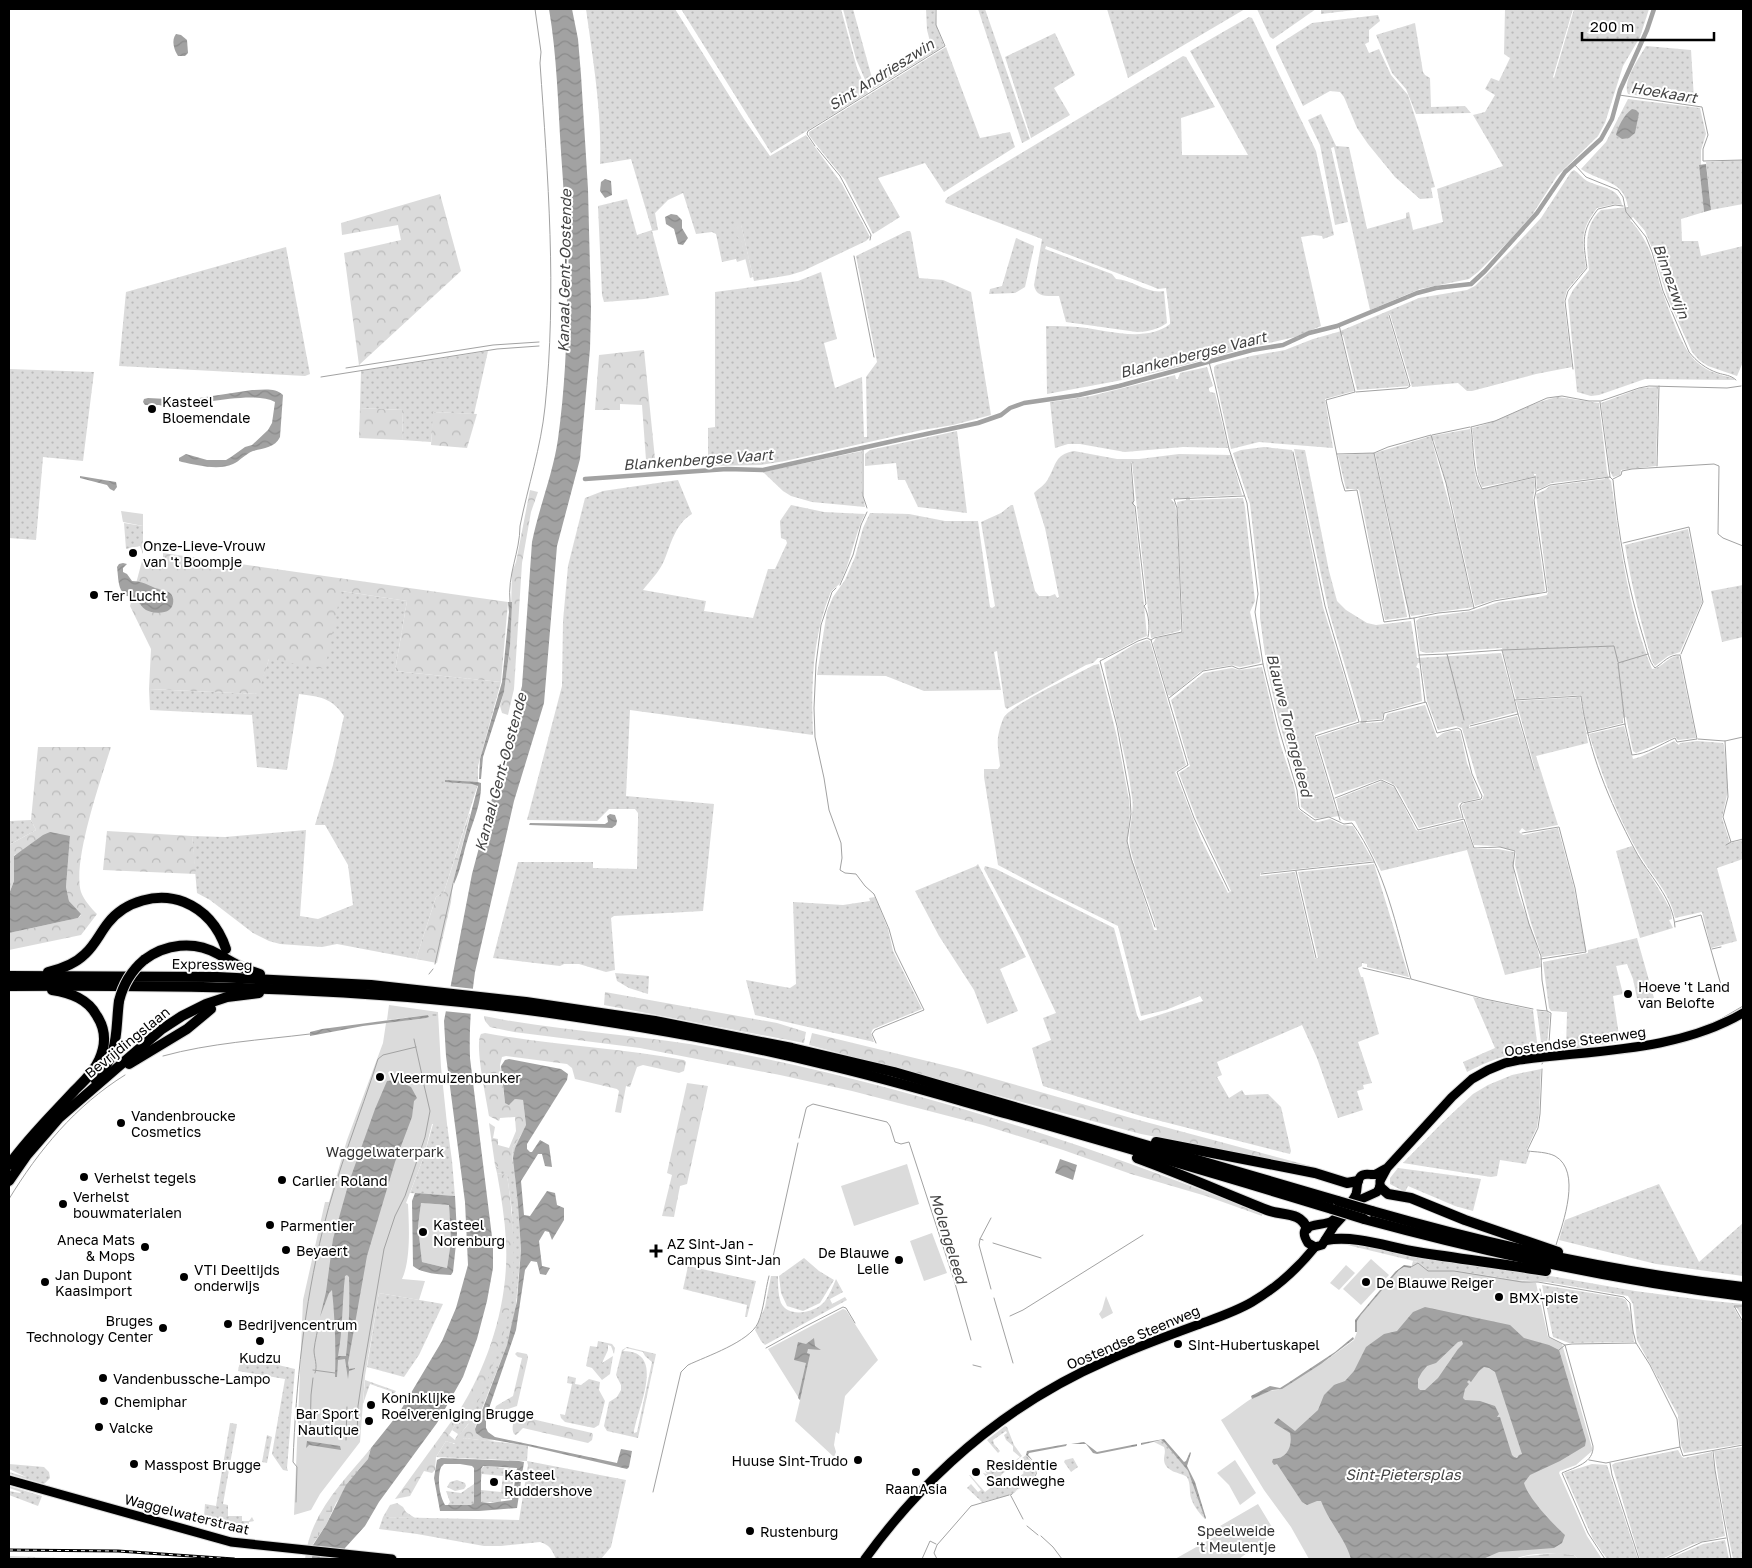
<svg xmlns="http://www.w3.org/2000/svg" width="1752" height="1568" viewBox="0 0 1752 1568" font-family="'Golos Text',sans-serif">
<defs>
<pattern id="grass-dots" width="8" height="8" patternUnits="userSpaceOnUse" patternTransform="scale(1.25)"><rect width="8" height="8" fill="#dbdbdb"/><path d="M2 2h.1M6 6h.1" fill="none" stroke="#bababa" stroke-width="1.8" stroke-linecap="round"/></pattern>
<pattern id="forest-crowns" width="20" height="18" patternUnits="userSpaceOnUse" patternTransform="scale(1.25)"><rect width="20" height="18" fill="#dbdbdb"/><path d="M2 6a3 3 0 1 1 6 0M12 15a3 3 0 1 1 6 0" fill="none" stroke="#bababa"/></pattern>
<pattern id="wetland-marsh" width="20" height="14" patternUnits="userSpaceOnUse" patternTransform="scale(1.25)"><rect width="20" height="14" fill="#dbdbdb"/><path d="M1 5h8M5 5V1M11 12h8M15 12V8" fill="none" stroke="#bababa"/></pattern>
<pattern id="water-waves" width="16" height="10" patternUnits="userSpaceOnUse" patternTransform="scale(1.25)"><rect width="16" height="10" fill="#a2a2a2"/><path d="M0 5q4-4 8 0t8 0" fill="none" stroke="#8a8a8a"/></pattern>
</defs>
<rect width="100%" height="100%" fill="#fff"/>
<g fill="url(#grass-dots)" fill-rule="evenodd">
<path d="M586,9H675L744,119L770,156L806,135L842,184L870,237L866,241L803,271L790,275L754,281L741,225L738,236L741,240L746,259L737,262L736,259L722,262L716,234L712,232L696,234L683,193L668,200L655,213L658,230L652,231L669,295L644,299L604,302L602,295L598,206L627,199L637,235L652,230L631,159L600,164C602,112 593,60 586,9Z"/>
<path d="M681,9H841L857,68L868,93L771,153Z"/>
<path d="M843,9H853L872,78L931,45L927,30L926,9H935L936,25L944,46L870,91L856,59Z"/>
<path d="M978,9H985L1030,139L1022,143Z"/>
<path d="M1107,9H1245L1128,78Z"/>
<path d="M1257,9H1316L1273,39L1270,37Z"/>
<path d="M1321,9H1363L1321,14Z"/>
<path d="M1505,9H1573L1553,77L1554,78L1574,9H1649L1640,37L1623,66L1605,123L1598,136L1557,176L1532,215L1509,241L1478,272L1469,279L1420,289L1370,310L1334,147L1331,148L1348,222L1335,225L1320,145L1308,120L1321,114L1336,146L1349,147L1367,229L1406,218V213L1409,212L1413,230L1443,222L1437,189L1503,166L1473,115L1485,112L1495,95L1485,89L1491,78L1499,81L1510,58L1504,54Z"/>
<path d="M1378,15L1380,21L1369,30V42L1365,44L1369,53L1379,49L1391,75L1408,95L1418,126L1435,187L1431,188L1433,198L1420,199L1395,177L1368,144L1357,128L1344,97L1340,92L1330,91L1303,106L1276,49V46L1312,23Z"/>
<path d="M1249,17L1252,18L1254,22L1316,151L1334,235L1323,239L1322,236L1314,235L1301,237L1321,326L1295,337L1239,350L1170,369L1117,381L1047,394L1046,326C1057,326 1067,326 1078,327C1106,330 1146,343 1170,324V320L1166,288L1158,289L1151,286L1046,246L1045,249L1112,274L1116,279C1133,280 1147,294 1164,291L1167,323C1159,329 1147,332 1137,332L1066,322L1059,296C1048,296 1036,298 1034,285L1042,239L946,203L945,201L948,197L1183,56L1186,57L1215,107L1181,118L1182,155H1248L1190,51Z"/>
<path d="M1415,23L1423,72L1425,75L1430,78L1431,107L1465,106L1471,113L1416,114L1406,89L1392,73L1376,35Z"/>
<path d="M1055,33L1075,75L1054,88L1070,115L1031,138L1005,57Z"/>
<path d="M1646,46L1691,50L1694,99H1695L1696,104L1628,94C1622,82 1639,58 1646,46Z"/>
<path d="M946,47L980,138L1010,132L1015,147L944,192L925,163L878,178L900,217L873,234L845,180L814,142L809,135V132Z"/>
<path d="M1628,99L1700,108L1706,134L1701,150V165H1699L1704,212L1681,219L1682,241H1698L1701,256L1743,246V362L1737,376L1708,366L1699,360L1692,352L1668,299L1652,248L1645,231L1633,217L1630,220C1649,241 1653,258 1660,285C1665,299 1670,313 1676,328C1682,341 1687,354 1698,363C1708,372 1720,375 1733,378L1735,379L1734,380L1645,379L1599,395L1591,396L1577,392L1568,300L1573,290L1589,270C1587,248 1583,226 1601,210L1628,207C1624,180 1602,183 1581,169L1606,142Z"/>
<path d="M1743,160V204L1711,210L1706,162Z"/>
<path d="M1574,170C1579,173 1582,178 1587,181C1601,188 1619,187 1622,205L1615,204L1597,208C1580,230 1582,240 1586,268L1567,290L1564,301L1572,367L1536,374L1472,391H1467L1458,383L1412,387L1390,314L1388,315L1409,386L1357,390L1343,335L1341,336L1354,391L1325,399L1333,448L1259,442L1231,449L1214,372V367L1216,365L1251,356L1285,350L1313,339L1338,332L1419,298L1467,290L1475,286L1512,249L1541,218L1571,172Z"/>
<path d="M907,231H910L911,233L919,278L943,280L971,292L991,415L953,425L922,430L785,461L761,465L708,466V428L715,427V292L798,281L821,272L837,339L824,343L835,388L862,377L864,437H867L866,377L877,362L856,256Z"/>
<path d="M1016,238L1034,246V247L1025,287L1015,293L989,294L990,289L1002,286Z"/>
<path d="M286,247L310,374L305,376L119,366L126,292Z"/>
<path d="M488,351L474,414L434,412L431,442L402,440L403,410L360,408L361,371Z"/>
<path d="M1207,367L1213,386L1209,388V390L1210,392L1215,393L1228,448L1183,447L1125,452L1080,444H1068L1055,448L1050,402L1091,396L1175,375L1176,379H1178L1180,373Z"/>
<path d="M9,369L94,372L83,461L43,457L36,540L9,538Z"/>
<path d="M1658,387L1656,466L1621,470L1620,475L1613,477L1610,471L1601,403L1641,388Z"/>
<path d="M1558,397L1599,403L1607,472L1609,479L1611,481C1620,544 1628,609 1652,669C1663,668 1668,655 1679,656L1696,738L1678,740L1675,737L1636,753L1633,751L1626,717L1623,718V723L1587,732L1581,695L1516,699L1502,648L1426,653L1420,651L1416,621L1420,618L1472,611L1499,602L1538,597L1547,595L1548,592L1536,494L1545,490L1550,486L1605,479V477L1551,483L1542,488L1537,489L1536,474H1534V477L1482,487L1478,477L1472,428C1502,421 1528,403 1558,397Z"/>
<path d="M1470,429C1474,448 1471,473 1481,489L1534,478L1535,486L1533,499L1545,591L1535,594L1497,599L1475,606L1452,504L1434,440L1432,441L1456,529L1473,607L1411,616L1408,609L1375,453L1431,436Z"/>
<path d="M957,431L967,513L918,507L905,480H898L896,463L865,466V454L870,450Z"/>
<path d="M1264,447L1292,450L1323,607L1357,718L1356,721L1316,733L1314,736L1336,811H1339L1336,799L1382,781L1395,788L1416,830L1419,831L1463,821L1474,849H1498L1514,852C1509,892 1537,928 1541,967L1505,975L1467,850L1381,871L1355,821C1348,820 1345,823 1340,816C1339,816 1318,819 1315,818L1301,807L1300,792L1279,721L1267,669L1260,618V590L1250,504L1233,453L1241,450Z"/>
<path d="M1294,449L1305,450L1329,571L1337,601L1346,610L1367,623L1376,625L1411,621L1417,658L1501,653L1517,712L1469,725V728L1517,716L1534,770L1535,769L1516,701L1580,697L1588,743L1536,756L1558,825L1526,831L1522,828L1519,832L1523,835L1558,828L1574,888L1586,951L1542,957L1531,923L1515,865L1516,851L1496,846L1474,845L1461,806L1465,803L1482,800L1484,795L1478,782L1462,728L1456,726L1438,730L1427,701L1421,663H1418L1416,667L1419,669L1422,701L1384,712L1382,719L1367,720L1366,723L1381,722L1384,721L1387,714L1425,705L1437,738C1442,732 1452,729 1460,731L1467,763L1480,798L1459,803L1458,806L1462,818L1419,828L1397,788C1393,783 1387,781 1381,779L1335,795L1317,737L1361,723V719L1329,612Z"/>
<path d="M862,451V489L865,507L812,502L791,496L783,491L763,472Z"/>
<path d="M1074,451L1117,459H1139L1179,454L1231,455L1242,495L1190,497V500L1243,498L1245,507L1255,601L1250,612L1251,616L1261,661L1259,663L1240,667L1232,665L1207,669L1200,672L1171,696L1168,695L1153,643L1156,638L1183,632L1177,502L1186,500V498L1171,499L1175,504L1177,517L1181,629L1179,631L1151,638L1132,462L1130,463L1147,636L1137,640L1104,658H1098L1093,663L1086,665L1007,709L1005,707L997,651L994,652L1001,690L924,691L886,676L817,675L827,611L833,597L845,580L855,557L863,528L870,513L909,514L945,521H978L990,607L992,608L995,606L981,522L1001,513L1011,505H1013L1035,591L1039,596H1050L1055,594L1057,598L1059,597L1045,528L1034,493C1039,488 1045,485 1048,479C1057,464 1054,455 1074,451Z"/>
<path d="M1374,453L1407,616V617L1385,620L1359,490L1357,489H1346L1338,455Z"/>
<path d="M678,480L692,514C675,524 671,544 664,561C659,572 650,581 643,590L706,601L704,611L753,618L768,569H775L787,543L786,540L781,538L780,521L791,505L824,512L865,514C856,532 853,550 846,569C844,573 842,579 840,583C837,587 832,589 830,594C812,638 811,688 813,735L630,710L626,796L714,804L703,911L614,916L611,918L615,970L606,972L579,964H564L560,966L493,958L518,862H593V868L637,869L638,820V813L635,809H609L597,821L527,820L562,686L563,621L568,566L585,498L603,491Z"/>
<path d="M124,523L143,526V554L140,546L126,549Z"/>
<path d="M1688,529L1702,602L1680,652L1668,656L1655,666L1652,661C1641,622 1631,585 1625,545Z"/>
<path d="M1743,585V637L1722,642L1711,591Z"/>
<path d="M341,591L407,601L395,671L501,682L478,766V784L444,892L436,897L416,959L337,944L322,947L280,944L269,941L253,933L210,900L197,893L192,836L225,837L306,830L300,916L318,919L353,905L348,865L325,825H315L333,765L344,716C331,697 320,697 299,694L287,770L257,767L252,715L150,710L149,689L257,694L269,659Z"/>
<path d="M1147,640L1150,641L1186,765L1175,772L1201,839L1228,893L1231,891L1197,820L1179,773L1190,766L1171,700L1204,673L1232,668L1239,670L1262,667L1280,743L1294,786L1298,809L1313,821L1318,822L1330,819L1342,825L1353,826L1373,861L1260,873V876L1295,872L1315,959L1318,958L1298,872L1374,864L1409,977L1367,967V964L1362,963V966L1358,968L1361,977H1363L1379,1034L1358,1042L1372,1083L1363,1085L1364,1089L1357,1091L1363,1110L1338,1118L1317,1058L1302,1025L1217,1062L1222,1075L1217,1077L1229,1098L1242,1090L1245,1095L1268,1094L1281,1107L1291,1151L1290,1154L1141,1116L1043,1086L1032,1048L1051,1040L1043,1018L1056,1013L1021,938L984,869L985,866L996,869L1114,928L1137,1015L1140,1021L1203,1001L1200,996L1166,1010L1141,1016L1118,926L1047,891L998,865L984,777V769H998L1000,766C999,755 996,743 999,732C1000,727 1002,721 1004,717C1014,703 1076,675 1094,665L1099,664L1117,737L1129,800L1130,813L1127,844L1154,930H1157C1150,902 1136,875 1130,847C1127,830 1135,814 1132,797C1126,752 1112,708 1104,663L1135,644Z"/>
<path d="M1624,726L1633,759L1640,757L1674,741L1679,745L1680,743L1697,741L1723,743L1724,745L1728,790L1722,818L1730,843L1743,840V859L1717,868L1737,941L1711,948L1702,912L1675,918C1670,892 1650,874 1638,852C1617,815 1602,775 1589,734Z"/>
<path d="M31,820L36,830L9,845V821Z"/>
<path d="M1632,846L1663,896L1671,911L1672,919L1669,920L1673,928L1640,938L1616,851Z"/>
<path d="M978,864L1026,957L1000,969L1018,1011L987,1024L974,990L939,936L915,891L976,866Z"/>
<path d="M875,897L888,929L893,951L922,1009L873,1029L871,1033L874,1042L755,1015L746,980L790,988L796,984L793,902L843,905L870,901L869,898Z"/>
<path d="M1637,938L1654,998L1638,1003L1633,979L1627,964L1616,966L1623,994L1613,996L1620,1042L1566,1050L1567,1012L1551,1011L1549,1008L1543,962L1588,953V950Z"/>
<path d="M615,973L649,976L648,994L629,988L617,981Z"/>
<path d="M1473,997L1533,1010L1538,1050C1512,1053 1491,1059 1467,1072L1463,1062L1495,1048Z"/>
<path d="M1537,1011L1548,1012L1550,1014L1547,1043L1550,1044L1548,1052H1544L1542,1050Z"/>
<path d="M1541,1069L1539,1114L1537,1127L1526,1151L1530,1152L1526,1164L1500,1160L1497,1176L1491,1177L1403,1163L1442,1123L1473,1094L1488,1085L1512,1075Z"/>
<path d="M433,1124H447L452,1161L455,1196L410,1193L424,1156Z"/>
<path d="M525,1129L515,1148V1177L518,1205L521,1250L515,1315L507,1345L476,1424L474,1422L468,1424L456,1440L455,1439L458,1434L452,1430L460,1417L456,1415L459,1411L463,1413H470L513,1274L512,1211L507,1175L497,1173L495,1165L498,1168L512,1166L513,1147Z"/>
<path d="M1398,1168L1481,1179L1473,1211L1455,1206L1408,1186L1405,1192L1390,1184V1178Z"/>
<path d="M1659,1184L1699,1262L1743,1223V1276L1656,1264L1559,1240L1565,1220Z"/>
<path d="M1339,1243H1348L1394,1252L1539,1274L1635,1291L1703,1300L1743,1304V1318L1737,1308H1734L1743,1324V1444L1684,1453L1681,1445L1678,1415L1637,1340L1633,1304L1628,1296L1547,1282L1516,1280L1452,1270H1427L1418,1262Z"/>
<path d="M804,1258L819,1271L834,1280L820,1303L803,1311L787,1306L781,1293L779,1276Z"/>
<path d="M688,1266L756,1281L747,1317H745L747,1305L683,1289Z"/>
<path d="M771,1276H778C778,1284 778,1295 781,1303C789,1319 817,1312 825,1301C830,1294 833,1286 836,1279L843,1292L830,1299L832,1304L845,1297L847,1300L765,1345L761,1341L755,1330L765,1307Z"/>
<path d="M1542,1285L1622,1298L1626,1300L1631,1315L1634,1342L1569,1343L1553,1337Z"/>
<path d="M379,1293L443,1304L419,1355L404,1377L367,1367Z"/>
<path d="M598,1341L612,1344L615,1348L614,1354L611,1346L608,1345V1350L602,1363L613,1356L610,1374L602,1380L592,1368L586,1366L590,1346L597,1347Z"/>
<path d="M627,1347L656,1354L638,1438L607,1431L604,1426L609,1402L617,1397L621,1390V1385L616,1375L622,1350ZM626,1348L643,1352L645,1356L652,1362L637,1432L634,1433C636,1411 668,1351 623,1351Z"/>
<path d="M241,1356L295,1369L287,1468L288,1471L283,1470L272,1454L285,1379L238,1371Z"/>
<path d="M568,1376L576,1378L575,1384L581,1385L589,1379L600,1382L599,1390L605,1401L599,1425L594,1428L565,1422L561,1418L560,1414L565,1415L572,1384L567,1383Z"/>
<path d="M365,1380L396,1391L386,1405L390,1391L370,1384L363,1404Z"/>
<path d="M230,1423L237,1424L223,1504L228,1505V1516H242V1521H249L252,1517L254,1521L249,1522V1524L228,1523L204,1517L205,1504L216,1506Z"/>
<path d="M1005,1426L1007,1427L1014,1445L1022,1456L1010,1466V1469L1003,1473L997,1480L1005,1488L1024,1473L1018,1465L1011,1467L1026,1455L1037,1468L1036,1473L1033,1478L1010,1495L982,1502L967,1488L971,1484L978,1492L981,1490L969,1475H970L985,1492L993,1486L990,1482L991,1481L995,1486L996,1485L989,1477L987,1478L983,1473L987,1474L985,1471L990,1468L992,1470L991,1468L1001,1460L1002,1461L995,1467L1004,1460L1005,1462L1007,1460L1011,1464L1020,1457L1013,1451V1446L1006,1440L1004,1435L1007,1433L1006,1431L993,1440L994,1444L1000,1451L998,1453L987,1440Z"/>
<path d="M267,1435L272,1437L267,1463L262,1462Z"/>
<path d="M464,1438C486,1441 506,1442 528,1446L527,1461L626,1480L611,1547L601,1559H556C552,1550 550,1545 540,1542L501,1546H484L417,1534L379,1529L383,1517L519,1520L528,1465L527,1461L436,1457L446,1441L454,1444Z"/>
<path d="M1163,1440L1188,1471L1205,1519C1200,1514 1194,1507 1191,1498C1189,1491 1191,1484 1187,1477C1179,1472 1165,1472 1164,1460C1164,1455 1166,1452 1164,1447L1154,1442Z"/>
<path d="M1743,1447V1559H1733L1724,1514L1714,1451Z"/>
<path d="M1678,1450L1682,1457L1684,1458L1712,1452L1725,1536L1693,1544L1662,1559H1640L1612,1465L1615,1463Z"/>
<path d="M1073,1458L1078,1467L1071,1472L1064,1462L1065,1460Z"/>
<path d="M9,1464L44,1467L49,1472L50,1478L44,1484L9,1474V1472L26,1477L9,1469Z"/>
<path d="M1592,1464L1607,1465L1638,1559H1607L1593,1539L1564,1473Z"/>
<path d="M484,1466L515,1469L510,1499H501V1502H481V1487V1490L501,1492L503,1476L482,1474L481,1480V1469Z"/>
<path d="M457,1480L465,1483L466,1486L464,1489L455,1491L447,1487L450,1482Z"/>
<path d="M474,1484L475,1500L473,1505L447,1506L450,1502L446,1491L461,1493Z"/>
<path d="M9,1486L42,1496L38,1506L9,1495V1491L20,1493L21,1492L9,1488Z"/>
<path d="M1725,1540L1729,1559H1669L1703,1544Z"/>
</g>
<g fill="url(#forest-crowns)">
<path d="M440,194L461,271L359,365L344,253L401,240L398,225L342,235L341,223Z"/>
<path d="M644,350L655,459L646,460L642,405L620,404V410H595L599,355Z"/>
<path d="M360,408L403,410L402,440L359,438Z"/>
<path d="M433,412L477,414L467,448L431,445Z"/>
<path d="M530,490L538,492L531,512L522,563L514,689L508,715L502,713L500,706L504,692L510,646L512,572L516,562Z"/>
<path d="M163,553L508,602L501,682L395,671L407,601L341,591L325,669L269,659L258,694L149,689L151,649L130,606L142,561L163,560Z"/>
<path d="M38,747H111C101,779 72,862 81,892C84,900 91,908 97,914L81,935L9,950V933L78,918L81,915L69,901L66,887L70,836L14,855V881L9,894V845L36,830L31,820Z"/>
<path d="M469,814H470L453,882L451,902L437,963L416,959L436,897L444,892Z"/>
<path d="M107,831L192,836L196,874L103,870Z"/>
<path d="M605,992L777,1023L806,1032L804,1043L604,1005Z"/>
<path d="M484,1016C561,1032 640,1034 717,1049C904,1085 1086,1143 1262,1214V1216L1206,1196L1131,1174L1063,1150L983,1125L852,1091L780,1075L640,1048L514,1032L490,1027L485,1021Z"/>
<path d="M485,1033C551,1045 618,1048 684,1060L686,1062L684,1071L679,1073L643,1065L637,1067L630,1087L626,1086L621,1113L615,1112L619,1091L617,1089L575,1079L572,1068L567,1064L506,1056L502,1057L500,1065L505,1103L510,1104L515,1099L523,1100L526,1125L525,1129L513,1147L512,1166L508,1170L498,1168L495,1165L489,1123L495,1127L493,1138L498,1139V1145L509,1148L516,1131L515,1117L500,1118L499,1121L489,1116C487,1101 474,1045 481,1034Z"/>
<path d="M812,1033L960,1069L1131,1118L1318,1168L1141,1134L809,1045Z"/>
<path d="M687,1083L708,1086L687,1184L680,1186L674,1217L662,1216L672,1175L667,1173Z"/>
<path d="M497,1173L507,1175C515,1228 518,1284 503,1335C499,1349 494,1362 489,1375C485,1388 478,1408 466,1414L459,1411C490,1362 509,1300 506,1242C505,1219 501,1196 497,1173Z"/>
<path d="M517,1352L527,1354L528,1358L517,1406L496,1413L495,1409L496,1406L513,1396L522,1358L518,1357L515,1354Z"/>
<path d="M456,1415L461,1419L460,1424L455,1425L449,1435L455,1440L471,1421L476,1424L475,1429L483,1438L495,1440L487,1441L464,1438C458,1445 454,1444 446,1441L436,1457L435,1470L432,1473L424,1471L410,1496L395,1499Z"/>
<path d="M519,1416L592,1433L593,1435L592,1440L588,1443L523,1428L516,1435L514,1434C511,1428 513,1420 519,1416Z"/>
<path d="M397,1503L403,1507L406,1512L415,1518L383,1517L390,1505Z"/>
<path d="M9,1556L88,1559H9Z"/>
</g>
<g fill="url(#wetland-marsh)">
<path d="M371,1448L368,1459L336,1503L326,1525L313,1544L312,1559H305C310,1513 343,1482 371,1448Z"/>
<path d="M1557,1553L1574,1555L1578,1559H1515L1527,1556Z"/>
</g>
<g fill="#dbdbdb">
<path d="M741,224L753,277L750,278L741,241L735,234L734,227Z"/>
<path d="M121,511L143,514V526L123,522Z"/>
<path d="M389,1005L438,1012L441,1067L447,1124H432L424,1156L406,1203L408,1204C409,1225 411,1260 402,1279L425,1281L419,1300L379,1293L365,1376L360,1442L320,1494L311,1510L294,1515L303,1300L325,1202H329L347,1140L383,1043L386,1023L429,1017L428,1015L387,1020Z"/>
<path d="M907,1164L919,1204L854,1226L841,1186Z"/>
<path d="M421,1203L449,1205L451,1241L447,1268L422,1262L418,1225Z"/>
<path d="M932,1233L947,1273L924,1281L910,1241Z"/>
<path d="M1371,1259L1389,1275L1361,1305L1343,1289Z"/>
<path d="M1413,1261L1418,1262L1427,1270H1452L1536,1283L1548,1337L1562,1344L1592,1448V1451L1576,1465L1560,1471L1559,1473L1587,1536L1602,1559H1578L1574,1555C1557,1553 1530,1552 1515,1559H1309L1291,1527L1264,1490L1221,1420C1238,1410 1256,1390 1278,1390L1321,1364L1354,1340L1357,1332V1321L1361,1315L1399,1270L1404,1267L1411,1268Z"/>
<path d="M1346,1265L1355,1273L1339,1290L1330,1283Z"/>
<path d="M1106,1296L1113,1313L1102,1319L1099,1314L1102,1310Z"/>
<path d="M843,1309L846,1310L878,1360L845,1396L839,1434L836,1432L834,1445L836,1452L834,1457L795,1421L800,1400L768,1349Z"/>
<path d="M1235,1460L1256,1493L1240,1505L1229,1485L1217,1473Z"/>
<path d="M1258,1504L1275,1532L1239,1559H1175L1216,1536L1220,1526Z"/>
</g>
<g fill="url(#water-waves)" fill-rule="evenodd">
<path d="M549,9H572L578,39L581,75L588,189L591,309L590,349L580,459L557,546L544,703L514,801L475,972C471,1001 469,1029 470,1058L493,1245V1268L487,1301L477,1339L463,1377L437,1423L379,1502L365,1526L345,1548L342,1559H312L313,1545L326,1525L346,1485L368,1459L371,1448L399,1413L442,1341L456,1308L468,1265L465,1202L446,1056L444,1021L472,874L522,686L532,542C539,507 553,474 558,439C571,344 568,248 561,152C558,104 557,56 549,9Z"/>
<path d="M176,34L181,35L187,40L188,53L185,56H178C174,50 171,40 176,34Z"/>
<path d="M1632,109L1636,110L1639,113L1635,133L1629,138L1622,139L1616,135C1618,126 1624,115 1632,109Z"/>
<path d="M1706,164L1711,210L1704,212L1699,165Z"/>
<path d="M605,179L611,181L612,195L605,198L600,191L601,182Z"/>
<path d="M671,214L677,215L682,220V228L688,238L683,245L678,244L674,229L666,224L665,217Z"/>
<path d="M252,390C262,390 275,387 283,395L280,437C275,448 263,448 253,451C245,454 240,461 233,464C218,471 197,465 182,462L179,461V458L186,454L207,460H226L231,457L245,447L252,445L268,430L272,423L275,402C253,390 196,406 169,407L159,405H145L143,402L144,399L148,398L186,400Z"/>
<path d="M80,476L116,482L117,487L114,491L110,489L107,485L80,478Z"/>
<path d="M123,563L127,564L123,568V572L127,574L132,581C141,581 146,584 155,588C159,590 166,590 170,593C175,597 174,607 169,610C164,614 151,613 146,610C141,607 140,602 135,598C117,596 119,582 117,567L119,564Z"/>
<path d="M508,602H512L510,646L504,692L483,757L481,779H479L480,759L502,682L509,612Z"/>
<path d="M445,780L477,782L481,783C482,802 473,821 468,838C463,854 461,869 454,884L453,882L478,786L472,784L445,782Z"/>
<path d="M610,814L615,815L617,821L616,825L612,828L529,825L530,823L605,824L608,822L607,816Z"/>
<path d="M50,832L70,836L66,887L69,901L81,914L78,918L9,933V894L14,881V856L43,835Z"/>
<path d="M428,1015L429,1017L426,1018L363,1026L310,1036V1032L322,1029Z"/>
<path d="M509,1059L561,1069L568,1074L567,1080L527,1144V1149L530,1152H532L540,1140L549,1145L552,1167L545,1166L542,1154H538L521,1181L524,1215L530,1216L547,1191L555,1193L557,1205L564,1208V1220L552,1240L549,1232L545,1231L539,1241L542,1266L550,1268L546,1275L540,1274L537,1262L531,1261L525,1270L516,1330L486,1417V1428L488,1432L495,1437L617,1463L621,1449L632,1451L629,1467L627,1469L528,1446L483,1438L476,1433L475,1429L507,1345L517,1301L521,1250L518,1205L513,1158L515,1148L526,1125L523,1100L515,1099L509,1105L505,1103L501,1066L505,1060Z"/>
<path d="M397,1080L411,1087L417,1098L414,1101L412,1117L395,1162L367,1256L348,1363L349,1369L355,1368V1369L349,1371L348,1379L345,1359L338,1360L337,1377H335C336,1348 335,1319 332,1290L329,1293L320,1317L326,1292L333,1239L349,1182L375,1109L387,1081ZM347,1275L349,1277C350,1303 349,1330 346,1356H338C343,1329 342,1303 345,1276Z"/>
<path d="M1060,1159L1077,1165L1073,1180L1055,1173Z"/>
<path d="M415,1193L455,1196L457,1234L453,1272L451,1275C438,1274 423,1274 413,1266L412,1201ZM421,1203L449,1205L451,1241L447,1268L422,1262L418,1226Z"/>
<path d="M1404,1265L1411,1266V1268L1404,1267L1399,1270L1361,1315L1357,1321V1332H1355V1320L1395,1272Z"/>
<path d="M1425,1307L1510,1325L1524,1338L1549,1345L1559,1350L1586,1440L1585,1446L1560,1461L1530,1475L1524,1483C1528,1498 1553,1524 1565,1535L1562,1543L1554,1548L1499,1552L1483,1559H1351C1345,1538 1329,1522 1321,1501H1317L1307,1505L1302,1502L1277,1464L1274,1465L1272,1462L1273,1459C1287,1459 1293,1446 1290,1433L1274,1423L1278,1418L1295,1431L1318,1410L1324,1395L1334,1385L1345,1381L1354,1371L1366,1347L1384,1334L1397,1331L1413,1312ZM1462,1341L1463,1344L1458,1349L1438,1378L1425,1390H1420L1418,1388V1379L1422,1372L1427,1366L1436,1363L1458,1342ZM1484,1367L1489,1368L1495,1372L1522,1454L1519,1455L1517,1458L1514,1457L1512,1455L1500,1417H1497L1499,1414L1495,1406L1480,1401L1465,1400L1463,1398L1465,1389L1469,1384L1467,1382L1469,1380L1471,1382L1479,1371Z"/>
<path d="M1353,1337L1354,1339L1321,1364L1282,1389L1272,1390L1252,1399L1251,1396L1270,1386L1280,1388L1288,1383L1335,1352Z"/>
<path d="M814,1338L815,1346L821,1350L808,1349L807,1353L810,1354L800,1400L798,1398L806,1363L794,1360L798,1342L806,1344Z"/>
<path d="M1164,1439L1184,1462L1186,1461L1190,1452L1191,1453L1187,1466L1195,1482L1206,1518L1205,1519L1188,1471L1164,1442L1161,1440L1141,1445V1443Z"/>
<path d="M307,1441L340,1446L341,1450L309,1445L306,1448Z"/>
<path d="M1084,1442L1097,1452L1137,1444V1446L1097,1454L1093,1453L1086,1444H1071Z"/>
<path d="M1067,1444L1066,1446L1029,1453L1028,1455C1051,1479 1025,1482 1010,1496V1495C1018,1489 1044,1477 1035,1464C1033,1460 1029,1458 1026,1455L1027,1451Z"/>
<path d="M441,1458L519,1461L524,1462L517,1508L479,1511H440L434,1478L437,1460ZM460,1464L472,1466L474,1468V1503L471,1505H445C439,1495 437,1478 441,1467L444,1464ZM483,1466L517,1468L512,1500L490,1503L481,1502V1469Z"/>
</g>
<path fill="#fff" d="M448,986L475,989L473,1014L443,1011Z"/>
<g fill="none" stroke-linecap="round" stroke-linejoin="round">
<g stroke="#a2a2a2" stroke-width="1">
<path d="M1619,95L1702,107L1708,135L1703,149V161L1743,160"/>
<path d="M815,146L807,134L808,131L945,46L936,25V9"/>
<path d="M817,148L840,176L871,235L870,240"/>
<path d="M1574,164L1586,177L1618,190L1623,197L1626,212L1646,237L1652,252L1663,291L1689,352C1696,361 1706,369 1718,373C1724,375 1731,375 1736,380"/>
<path d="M854,256L874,357"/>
<path d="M1339,325L1355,392L1326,400L1342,481L1345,491L1357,490L1384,622L1414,618L1419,655"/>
<path d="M1209,362L1215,385L1229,449L1247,503L1258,594L1255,612L1263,664L1278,726L1297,790L1299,808L1301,810L1315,820L1329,817L1344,824L1352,823C1385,868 1396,926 1411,979L1485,999L1533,1009"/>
<path d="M346,368L493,345L539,342"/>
<path d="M1573,369L1565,301L1568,291L1587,268C1583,241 1581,231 1598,209L1615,205L1623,206"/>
<path d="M321,377L497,349L539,346"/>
<path d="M1356,392L1407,388L1410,386L1389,315"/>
<path d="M1432,435L1470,427"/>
<path d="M863,447V496L867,508"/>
<path d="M1293,452L1325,606L1359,722L1315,736L1340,820"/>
<path d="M1374,453L1388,447L1431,435L1446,483L1474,608"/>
<path d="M1337,454L1374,453L1410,618"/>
<path d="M1131,463L1134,501L1132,503L1135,506L1145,596L1146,604L1144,606C1149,614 1150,628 1148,637"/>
<path d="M1657,466L1659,386"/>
<path d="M1535,477L1482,489C1472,471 1474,447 1471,427L1495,421L1547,398L1562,396L1589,401H1601L1639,388L1649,386L1727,388L1741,386"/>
<path d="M1610,477L1613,480C1618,534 1628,588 1644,640C1647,649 1649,662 1655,668C1663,663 1669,654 1680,655L1697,739L1677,742L1675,738C1661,744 1647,754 1632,755L1625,724L1618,663L1648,654"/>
<path d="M1613,479L1621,475L1622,471L1632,469L1714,464L1719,466L1718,534L1723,538L1743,546"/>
<path d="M1537,491L1550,485L1610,477L1600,402"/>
<path d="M1623,543L1689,527L1703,602L1681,654"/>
<path d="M840,585L853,555L861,525L867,512"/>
<path d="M836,588L832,592L821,625L816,664L814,708L815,737L824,778L829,810L841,843L842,858L840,870L845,873L856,874L865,886L874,894L889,929L895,951L924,1010L875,1030L872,1034L876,1043"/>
<path d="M510,602C507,575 520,552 520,526C528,486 541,447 545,407C557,292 548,177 540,63L541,52L535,9"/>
<path d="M1414,618L1438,613L1469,610L1494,601L1547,592L1534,500L1536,491L1535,476"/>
<path d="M1151,640L1147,638L1138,641L1100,661L1117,726L1130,797L1131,814L1127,841L1131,858L1155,927"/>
<path d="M1502,650L1614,646L1618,662"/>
<path d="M1447,654L1502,650L1518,714L1470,726"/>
<path d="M1169,698L1203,671L1226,667L1232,666L1239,669L1263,664"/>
<path d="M1515,700L1581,696C1588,752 1609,800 1635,850C1648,875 1673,897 1675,927"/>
<path d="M1425,702L1419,655L1447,654L1464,720"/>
<path d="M1518,714L1534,770"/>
<path d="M1360,722L1383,720L1384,713L1426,702L1437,733L1458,728L1461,730L1472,774L1482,796L1481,799L1462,803L1460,806L1463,818"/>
<path d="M1587,733L1625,724"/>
<path d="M1698,739L1725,741L1743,737"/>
<path d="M1725,741L1728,797L1723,817L1731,842L1726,845"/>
<path d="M1335,798L1381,780L1394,786L1418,830L1464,819L1474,848L1500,847L1515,851L1513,866L1529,924L1541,956L1542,980L1547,1011L1551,1013L1549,1043"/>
<path d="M1522,833L1559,827L1575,888L1586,952L1541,959"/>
<path d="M1731,842L1743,839"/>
<path d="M1296,871L1316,958"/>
<path d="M1261,874L1374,862"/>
<path d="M1229,891L1194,818L1177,772L1188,765L1151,640L1154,638L1182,632L1177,508L1174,499L1244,496"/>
<path d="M1675,922L1701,915L1723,992L1727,986"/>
<path d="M1712,949L1721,947"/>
<path d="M435,964L453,884"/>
<path d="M1363,968L1410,979"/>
<path d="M429,974L433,969"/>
<path d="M1537,1010L1547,1011"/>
<path d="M433,1015H436"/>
<path d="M1699,1028L1719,1020L1743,1006"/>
<path d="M414,1039L422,1075"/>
<path d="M163,1056C210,1043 261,1040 310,1034"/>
<path d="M1542,1064L1543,1062"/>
<path d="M1542,1069L1540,1114L1538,1128L1527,1151C1536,1152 1547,1152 1555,1156C1582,1171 1563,1223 1556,1245"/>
<path d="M799,1138L806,1109L807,1107L813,1104L887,1122L890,1126L895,1142L901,1144L909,1142L954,1280L971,1340"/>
<path d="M9,1199C39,1150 75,1106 125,1075"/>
<path d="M980,1239L979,1245L991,1289"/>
<path d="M983,1240L980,1239L991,1218"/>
<path d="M993,1243L1041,1258"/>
<path d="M771,1266L798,1143"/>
<path d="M1411,1267L1418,1263L1428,1271H1454L1522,1282H1538L1624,1297L1630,1303L1633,1331L1636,1343"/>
<path d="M1540,1289L1549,1337L1565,1345L1593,1446C1594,1463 1575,1467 1562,1473L1588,1533L1605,1559"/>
<path d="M994,1298L1013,1363"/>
<path d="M1743,1306H1734L1743,1322"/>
<path d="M1010,1316L1023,1310L1143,1235"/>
<path d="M766,1348L806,1326L843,1307L846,1308L855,1323"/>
<path d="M1559,1350L1565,1345L1572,1344L1636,1343L1650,1365L1677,1419L1680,1447"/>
<path d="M973,1365L981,1367"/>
<path d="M313,1370L335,1373"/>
<path d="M315,1373C318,1365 314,1358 314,1350C315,1340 318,1331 319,1321"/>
<path d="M310,1435L311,1395L313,1378"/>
<path d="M357,1437L358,1406L363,1372L384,1249L395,1216L405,1196L425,1137L430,1111L424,1085"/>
<path d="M346,1440L347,1407"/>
<path d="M1713,1451L1715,1470L1731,1559"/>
<path d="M1589,1460L1606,1463L1680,1447L1683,1456L1743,1445"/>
<path d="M1610,1463L1612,1475L1639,1559"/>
<path d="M653,1492L681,1372L688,1365C707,1356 749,1342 758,1323C764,1309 765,1291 769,1276"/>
<path d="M1011,1496L1023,1519"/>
<path d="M296,1502L297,1467L293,1462C296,1384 304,1306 323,1229C337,1171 360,1116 378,1059L383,1055L416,1047"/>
<path d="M1027,1526L1038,1535"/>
<path d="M1041,1536L1053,1547L1062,1559"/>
<path d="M922,1559L930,1541L936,1544"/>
<path d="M937,1559L934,1553L937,1545L971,1506L1009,1495"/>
<path d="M1665,1559L1702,1542L1726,1538"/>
</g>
<path stroke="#a2a2a2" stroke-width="4.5" d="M585,479L727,469L763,470L898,440L978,423L1001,415L1010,408L1024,403L1079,395L1119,386L1252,350L1283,345L1309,333L1337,326L1417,293L1436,288L1471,284L1485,271L1537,213L1565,172L1601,139L1612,119L1620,90L1647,30L1654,9"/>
<path stroke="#d9d9d9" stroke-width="10" stroke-dasharray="10 5" stroke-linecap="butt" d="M224,984L227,967L226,952"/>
<defs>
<g id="major">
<path d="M1387,1168C1383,1170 1380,1172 1376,1174C1371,1176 1366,1172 1361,1176C1356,1181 1358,1188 1356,1194C1352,1203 1340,1215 1332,1221C1323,1227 1294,1221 1308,1243L1315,1247L1322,1245L1334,1226L1357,1201L1377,1192L1380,1187V1181L1387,1168L1452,1097L1472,1079L1488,1070L1505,1063L1519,1060C1593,1050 1677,1052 1743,1013"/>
<path d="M9,1480L231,1542L392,1559"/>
<path d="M865,1559C928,1472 1009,1403 1108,1360C1137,1347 1167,1336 1197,1325C1216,1318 1235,1312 1252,1302C1276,1288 1298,1268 1315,1247"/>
</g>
<g id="highway">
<path d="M144,960C165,944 194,940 218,954C232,962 244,970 260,974"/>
<path d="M48,972C61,969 75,964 85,954C95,945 100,933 108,923C125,901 158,892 184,902C206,911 219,928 226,949"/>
<path d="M9,976L217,977L371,985L526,1002L655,1021L792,1048L894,1072L1338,1201"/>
<path d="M9,986C192,985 375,987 557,1014C646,1027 735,1042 823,1064C889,1079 954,1099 1019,1117C1124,1147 1228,1177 1332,1209"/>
<path d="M129,1064L187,1029L211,1009"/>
<path d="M95,1079C120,1055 115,1032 119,1001"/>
<path d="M1156,1142L1315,1173L1347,1183L1358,1181"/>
<path d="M1137,1158C1181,1174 1224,1193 1267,1210C1282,1216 1301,1211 1307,1229"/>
<path d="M9,1165C28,1138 53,1114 75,1090C84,1081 94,1072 99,1060C106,1045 106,1030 97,1016C88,999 71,993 52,990"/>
<path d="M9,1181L27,1155L59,1118L162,1029L182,1016L206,1004L227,997L259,993"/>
<path d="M1380,1187L1388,1194L1411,1198L1465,1220L1558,1252"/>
<path d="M1372,1211C1494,1246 1617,1273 1743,1287"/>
<path d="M1364,1219C1489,1253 1614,1280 1743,1296"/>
<path d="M1326,1240C1356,1235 1388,1247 1417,1252C1460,1259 1503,1264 1546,1271"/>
</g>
</defs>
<use href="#major" stroke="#dbdbdb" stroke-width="11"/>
<use href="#highway" stroke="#dbdbdb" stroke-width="12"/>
<use href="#major" stroke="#000" stroke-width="9"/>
<use href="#highway" stroke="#000" stroke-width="10"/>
<defs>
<path id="rail" d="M9,1550L118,1551L234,1559"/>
</defs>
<use href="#rail" stroke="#000" stroke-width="3"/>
<use href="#rail" stroke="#fff" stroke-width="1" stroke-dasharray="4" stroke-linecap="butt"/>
<defs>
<g id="highway-bridge">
<path d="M119,1001C123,985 131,971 144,960"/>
<path d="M1338,1201L1372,1211"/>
<path d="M1332,1209L1364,1219"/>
</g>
</defs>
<use href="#highway-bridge" stroke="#dbdbdb" stroke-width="12" stroke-linecap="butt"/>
<use href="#highway-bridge" stroke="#000" stroke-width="10"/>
</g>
<g fill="#000" stroke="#fff" stroke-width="2">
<circle cx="152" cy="409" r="5"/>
<circle cx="133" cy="553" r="5"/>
<circle cx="94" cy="595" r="5"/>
<circle cx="1628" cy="994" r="5"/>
<circle cx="380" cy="1077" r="5"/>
<circle cx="121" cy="1123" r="5"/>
<circle cx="84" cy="1177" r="5"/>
<circle cx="282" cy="1180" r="5"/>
<circle cx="63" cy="1204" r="5"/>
<circle cx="270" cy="1225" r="5"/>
<circle cx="423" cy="1232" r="5"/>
<circle cx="145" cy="1247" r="5"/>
<circle cx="286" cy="1250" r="5"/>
<path d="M653.5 1243.5h5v5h5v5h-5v5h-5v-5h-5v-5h5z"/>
<circle cx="899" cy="1260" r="5"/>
<circle cx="184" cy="1277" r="5"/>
<circle cx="45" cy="1282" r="5"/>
<circle cx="1366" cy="1282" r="5"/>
<circle cx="1499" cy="1297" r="5"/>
<circle cx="228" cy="1324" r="5"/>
<circle cx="163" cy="1328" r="5"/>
<circle cx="260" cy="1341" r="5"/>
<circle cx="1178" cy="1344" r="5"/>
<circle cx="103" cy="1378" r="5"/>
<circle cx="104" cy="1401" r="5"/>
<circle cx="371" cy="1405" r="5"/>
<circle cx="369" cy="1421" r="5"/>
<circle cx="99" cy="1427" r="5"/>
<circle cx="858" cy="1460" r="5"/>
<circle cx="134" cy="1464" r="5"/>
<circle cx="916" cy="1472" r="5"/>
<circle cx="976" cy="1472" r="5"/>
<circle cx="494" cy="1482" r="5"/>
<circle cx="750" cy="1531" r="5"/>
</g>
<g text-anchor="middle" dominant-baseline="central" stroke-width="4" stroke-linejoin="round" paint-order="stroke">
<g font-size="14" fill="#000" stroke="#fff" text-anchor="start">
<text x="162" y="401">Kasteel<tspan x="162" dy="16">Bloemendale</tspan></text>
<text x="143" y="545">Onze-Lieve-Vrouw<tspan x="143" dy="16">van 't Boompje</tspan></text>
<text x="104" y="595">Ter Lucht</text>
<text x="1638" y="986">Hoeve 't Land<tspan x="1638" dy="16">van Belofte</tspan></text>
<text x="390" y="1077">Vleermuizenbunker</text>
<text x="131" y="1115">Vandenbroucke<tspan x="131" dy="16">Cosmetics</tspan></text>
<text x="94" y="1177">Verhelst tegels</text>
<text x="292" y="1180">Carlier Roland</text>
<text x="73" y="1196">Verhelst<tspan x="73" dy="16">bouwmaterialen</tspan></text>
<text x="433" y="1224">Kasteel<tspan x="433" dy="16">Norenburg</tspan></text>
<text x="280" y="1225">Parmentier</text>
<text x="135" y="1239" text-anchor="end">Aneca Mats<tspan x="135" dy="16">&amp; Mops</tspan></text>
<text x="667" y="1243">AZ Sint-Jan -<tspan x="667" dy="16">Campus Sint-Jan</tspan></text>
<text x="296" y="1250">Beyaert</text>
<text x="889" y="1252" text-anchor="end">De Blauwe<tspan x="889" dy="16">Lelie</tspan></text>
<text x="194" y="1269">VTI Deeltijds<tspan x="194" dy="16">onderwijs</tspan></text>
<text x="55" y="1274">Jan Dupont<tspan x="55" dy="16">Kaasimport</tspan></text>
<text x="1376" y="1282">De Blauwe Reiger</text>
<text x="1509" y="1297">BMX-piste</text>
<text x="153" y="1320" text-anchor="end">Bruges<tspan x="153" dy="16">Technology Center</tspan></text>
<text x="238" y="1324">Bedrijvencentrum</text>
<text x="1188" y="1344">Sint-Hubertuskapel</text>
<text x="260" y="1357" text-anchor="middle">Kudzu</text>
<text x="113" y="1378">Vandenbussche-Lampo</text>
<text x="381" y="1397">Koninklijke<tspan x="381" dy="16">Roeivereniging Brugge</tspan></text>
<text x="114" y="1401">Chemiphar</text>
<text x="359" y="1413" text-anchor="end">Bar Sport<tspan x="359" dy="16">Nautique</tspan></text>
<text x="109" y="1427">Valcke</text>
<text x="848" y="1460" text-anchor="end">Huuse Sint-Trudo</text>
<text x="144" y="1464">Masspost Brugge</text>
<text x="986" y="1464">Residentie<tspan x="986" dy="16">Sandweghe</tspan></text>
<text x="504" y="1474">Kasteel<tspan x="504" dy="16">Ruddershove</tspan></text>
<text x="916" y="1488" text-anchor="middle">RaanAsia</text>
<text x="760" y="1531">Rustenburg</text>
</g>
<g font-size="14" fill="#000" stroke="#fff">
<text transform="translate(212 964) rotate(1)">Expressweg</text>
<text transform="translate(1575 1041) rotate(-8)">Oostendse Steenweg</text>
<text transform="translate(127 1042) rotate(-39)">Bevrijdingslaan</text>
<text transform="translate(1133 1337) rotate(-23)">Oostendse Steenweg</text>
<text transform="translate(187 1514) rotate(14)">Waggelwaterstraat</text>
</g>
<g font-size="14" fill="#323232" stroke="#fff">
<text x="385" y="1151">Waggelwaterpark</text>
<text x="1236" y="1530">Speelweide<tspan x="1236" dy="16">'t Meulentje</tspan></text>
</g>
<g font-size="15" font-style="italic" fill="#434343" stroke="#fff">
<text transform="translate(881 74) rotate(-32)">Sint Andrieszwin</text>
<text transform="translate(1664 92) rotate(9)">Hoekaart</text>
<text transform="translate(564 271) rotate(-89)">Kanaal Gent-Oostende</text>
<text transform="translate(1672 281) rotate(70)">Binnezwijn</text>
<text transform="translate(1193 354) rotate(-14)">Blankenbergse Vaart</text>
<text transform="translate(698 459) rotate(-4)">Blankenbergse Vaart</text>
<text transform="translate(1290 725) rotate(76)">Blauwe Torengeleed</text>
<text transform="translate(500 772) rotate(-75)">Kanaal Gent-Oostende</text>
<text transform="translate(949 1238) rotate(73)">Molengeleed</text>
<text x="1403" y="1474">Sint-Pietersplas</text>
</g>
</g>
<rect width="1752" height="1568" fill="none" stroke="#000000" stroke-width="20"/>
<path d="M1582 32v8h132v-8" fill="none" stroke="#000000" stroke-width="2.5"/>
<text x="1590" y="32" font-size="15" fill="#000000" stroke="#ffffff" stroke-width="4" paint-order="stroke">200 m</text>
</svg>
